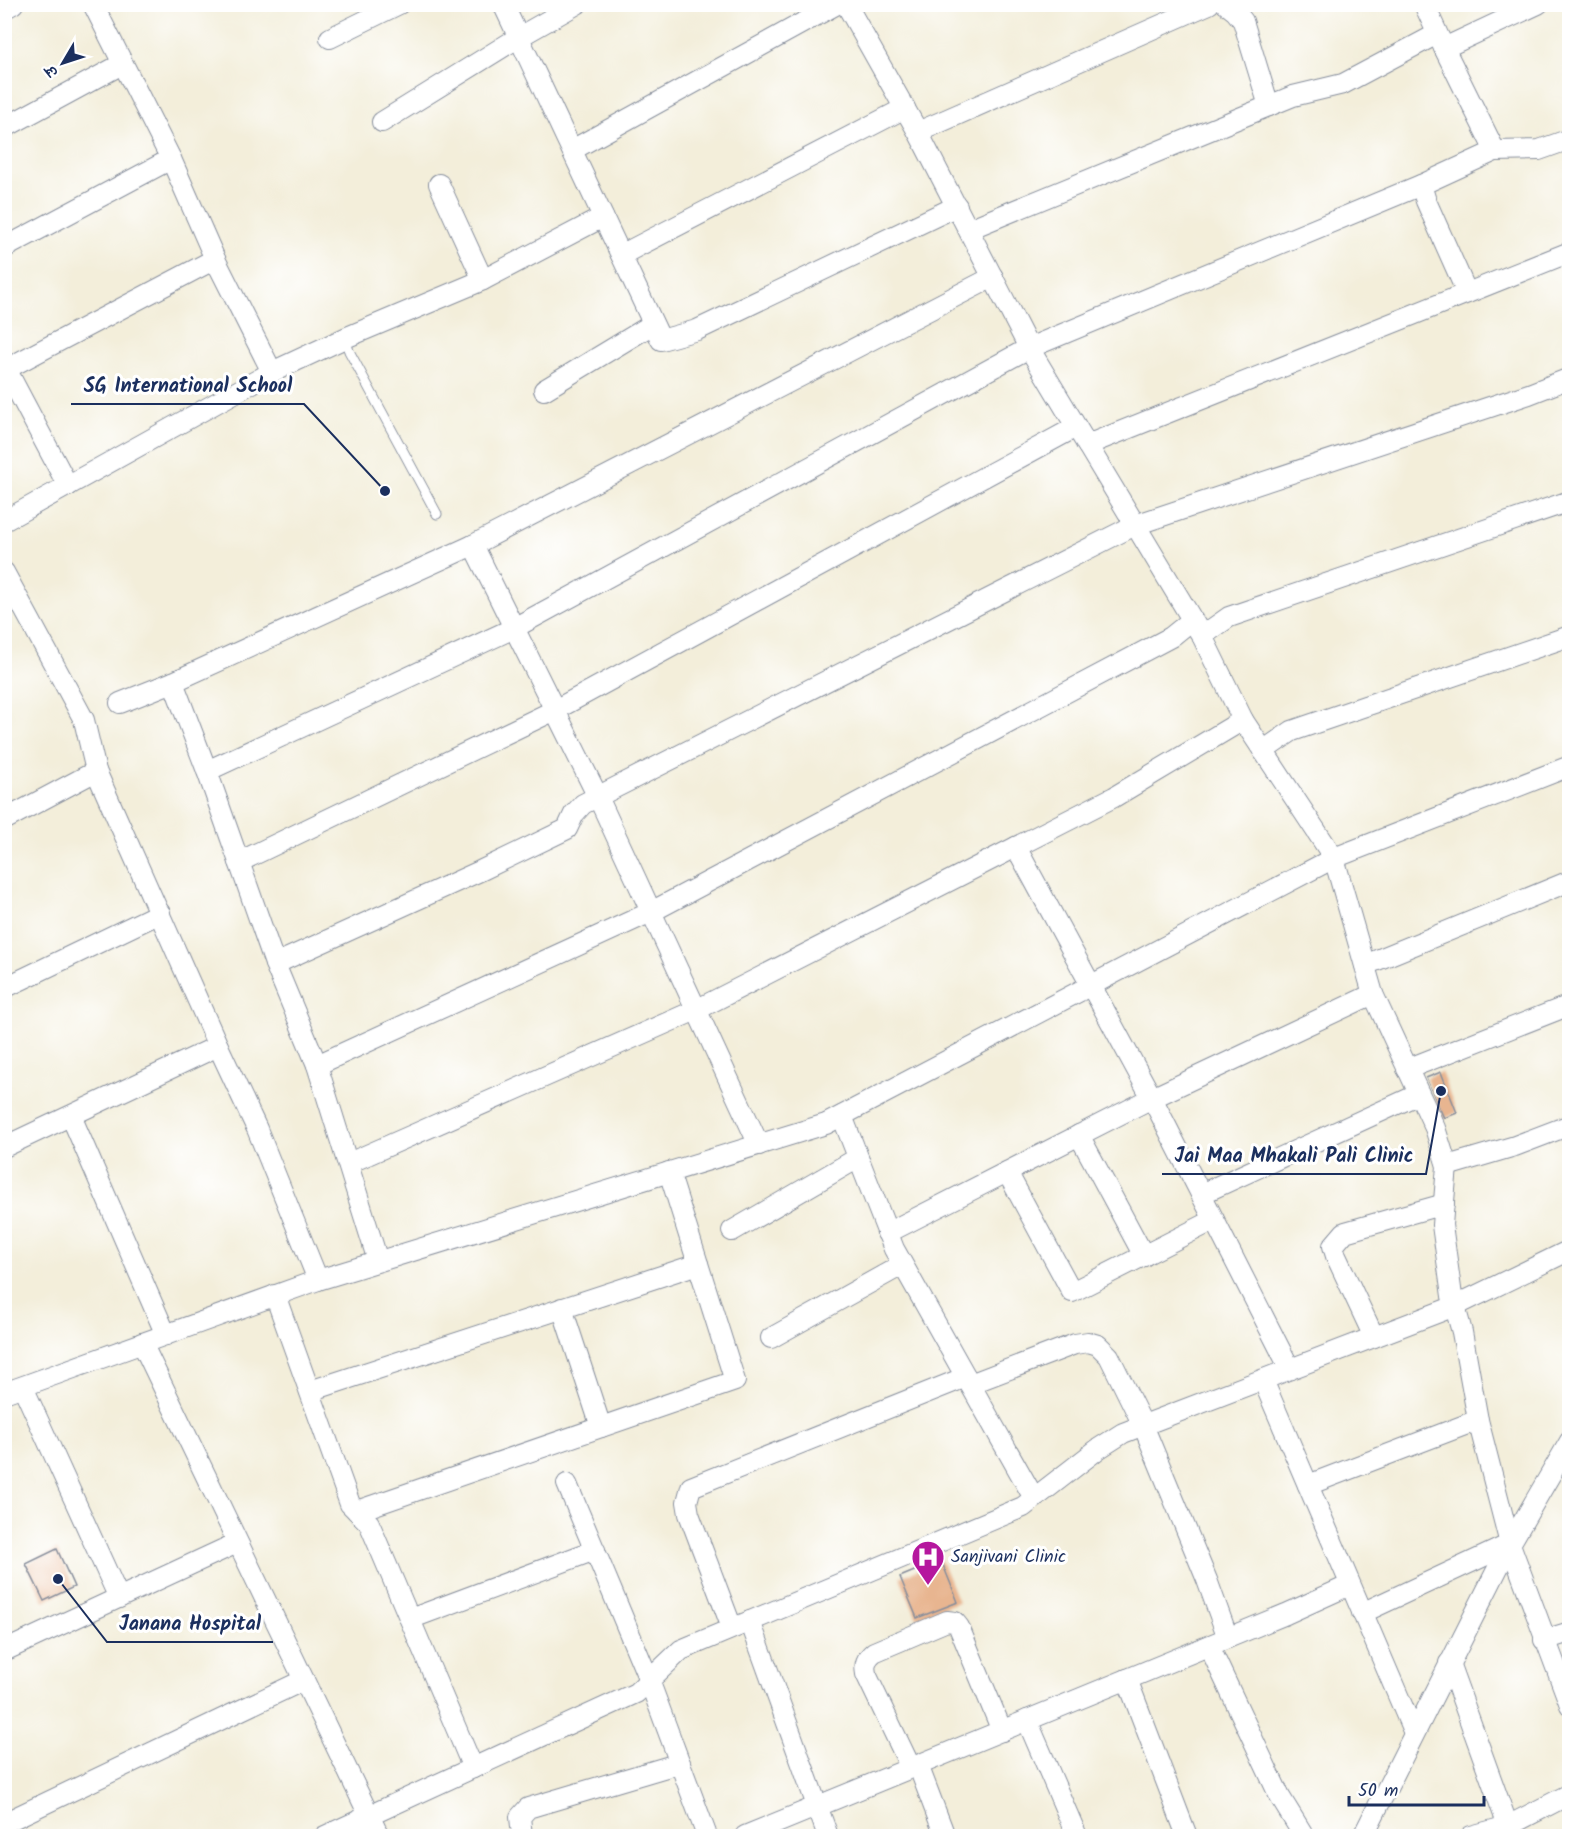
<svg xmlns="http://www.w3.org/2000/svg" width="1574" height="1841" viewBox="0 0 1574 1841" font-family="Kalam,'Playpen Sans Deva',sans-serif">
<rect width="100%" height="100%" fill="#fff"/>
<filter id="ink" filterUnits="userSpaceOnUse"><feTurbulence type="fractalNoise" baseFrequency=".0167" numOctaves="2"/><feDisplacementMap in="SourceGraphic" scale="12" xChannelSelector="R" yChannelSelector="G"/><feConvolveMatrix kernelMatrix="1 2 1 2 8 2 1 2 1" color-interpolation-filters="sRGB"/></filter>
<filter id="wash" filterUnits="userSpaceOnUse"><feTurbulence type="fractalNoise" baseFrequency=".008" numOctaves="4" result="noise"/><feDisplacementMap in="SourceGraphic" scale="24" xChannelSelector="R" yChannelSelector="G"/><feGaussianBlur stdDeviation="1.35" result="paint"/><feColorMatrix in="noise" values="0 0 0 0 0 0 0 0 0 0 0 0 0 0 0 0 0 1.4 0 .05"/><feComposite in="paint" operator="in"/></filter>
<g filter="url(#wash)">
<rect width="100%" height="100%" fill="#f3eeda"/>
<g id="blocks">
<g fill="#e8b590">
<path d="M1441,1072L1457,1113L1444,1118L1426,1078Z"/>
<path d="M57,1549L74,1587L44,1601L26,1564Z"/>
<path d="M941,1560L958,1602L917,1618L900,1577Z"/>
</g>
</g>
</g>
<g filter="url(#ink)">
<use href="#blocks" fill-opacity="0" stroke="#878e9c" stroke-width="1.5"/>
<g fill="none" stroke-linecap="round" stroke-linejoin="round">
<defs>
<path id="service" d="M345,338L349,351L437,514"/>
<g id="minor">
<path d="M93,4L171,159L215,259L272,372"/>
<path d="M503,4L661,340L697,330L957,206"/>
<path d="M846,4L918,132L1029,348L1202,636L1243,720L1334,858L1373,994L1435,1128L1447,1166L1442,1225L1452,1296L1462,1332L1478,1420L1510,1544L1570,1705"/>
<path d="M1226,4L1235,11L1243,21L1269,106"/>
<path d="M1424,4L1444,48L1495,151"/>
<path d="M4,9L13,4"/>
<path d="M330,38L399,4"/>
<path d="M1444,48L1538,4"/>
<path d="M382,122L519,37L577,4"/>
<path d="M4,128L122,64"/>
<path d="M918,132L1209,4"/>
<path d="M572,150L837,4"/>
<path d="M439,184L483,280"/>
<path d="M969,229L1293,96L1343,84L1437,34"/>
<path d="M4,248L171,159"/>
<path d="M621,255L905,108"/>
<path d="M1467,293L1426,201L1421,185L1495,151L1539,150L1570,139"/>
<path d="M4,365L68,486"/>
<path d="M6,369L215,259"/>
<path d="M544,390L653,324"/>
<path d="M1087,445L1570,252"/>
<path d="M4,521L272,372L345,338L483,280L603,217"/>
<path d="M473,545L598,797L759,1145"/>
<path d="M4,572L84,720L96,771L218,1046L257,1129L318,1280"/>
<path d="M1202,636L1229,617L1570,501"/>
<path d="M173,682L207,771L275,964L317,1065L378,1261"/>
<path d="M120,703L173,682L473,545L993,277"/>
<path d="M1263,751L1292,731L1570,636"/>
<path d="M207,771L514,628L1029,348L1421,185"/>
<path d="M4,820L96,771"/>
<path d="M1016,847L1152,1098L1290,1369"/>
<path d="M239,862L555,710L1076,427"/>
<path d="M275,964L480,871L567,829L574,814L583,804L1135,525L1529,394L1570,378"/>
<path d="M1365,965L1570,881"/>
<path d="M4,988L160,913"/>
<path d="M317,1065L651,912L1171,637L1192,620"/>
<path d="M1407,1069L1570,1005"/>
<path d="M71,1116L166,1335"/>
<path d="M842,1116L894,1249L1034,1498"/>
<path d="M1079,1135L1144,1256"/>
<path d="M4,1147L218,1046"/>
<path d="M349,1163L696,1010L1114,797L1243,720"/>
<path d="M1447,1166L1515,1146L1570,1125"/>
<path d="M1007,1172L1072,1292L1214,1220"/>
<path d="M1201,1194L1419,1094"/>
<path d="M732,1231L858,1158"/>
<path d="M887,1233L1152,1098L1373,994"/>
<path d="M275,1295L350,1504L369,1523L473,1768"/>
<path d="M562,1308L601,1427"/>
<path d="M1374,1337L1336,1256L1333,1246L1345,1232L1444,1204"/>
<path d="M771,1338L902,1265"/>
<path d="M142,1343L379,1836"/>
<path d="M1263,1380L1414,1733"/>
<path d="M970,1384L1075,1344L1088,1342L1098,1345L1109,1356L1143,1425L1207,1580L1228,1638"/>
<path d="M23,1387L119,1598"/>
<path d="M310,1391L698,1264"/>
<path d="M4,1393L318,1280L826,1124L1334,858L1570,766"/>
<path d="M567,1484L649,1680L707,1836"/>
<path d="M1308,1485L1478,1420"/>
<path d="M357,1511L735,1381L669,1172"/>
<path d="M1362,1613L1510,1544"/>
<path d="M410,1619L595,1550"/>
<path d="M750,1621L828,1836"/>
<path d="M732,1628L689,1514L687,1502L691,1487L966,1377"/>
<path d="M1544,1640L1570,1632"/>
<path d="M1209,1646L1280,1797L1304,1836"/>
<path d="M4,1651L237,1543"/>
<path d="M1449,1663L1508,1826"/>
<path d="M1127,1679L1187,1836"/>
<path d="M1027,1720L1077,1836"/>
<path d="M918,1765L945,1836"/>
<path d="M911,1768L866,1674C864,1664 866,1659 874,1652L947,1621L955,1622L959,1627L1002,1731"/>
<path d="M4,1823L304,1680"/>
<path d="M325,1836L636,1693L681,1650L1023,1507L1098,1449L1123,1433L1455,1306L1570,1250"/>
<path d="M522,1836L520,1817L528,1808L680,1763"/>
<path d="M745,1836L1286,1614L1350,1585"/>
<path d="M1363,1836L1510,1544L1570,1441"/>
<path d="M1471,1836L1508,1826L1570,1794"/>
</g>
</defs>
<use href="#service" stroke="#878e9c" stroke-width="11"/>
<use href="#minor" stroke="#878e9c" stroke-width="22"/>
<use href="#service" stroke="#fff" stroke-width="9"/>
<use href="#minor" stroke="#fff" stroke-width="20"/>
</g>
</g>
<defs>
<symbol id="hospital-pin" viewBox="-11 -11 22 30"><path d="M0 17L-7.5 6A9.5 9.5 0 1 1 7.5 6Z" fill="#b5179e" stroke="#fff"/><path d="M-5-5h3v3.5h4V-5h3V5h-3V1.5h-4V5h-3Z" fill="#fff"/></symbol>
</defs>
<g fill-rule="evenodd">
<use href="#hospital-pin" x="909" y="1538" width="38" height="52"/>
</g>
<g text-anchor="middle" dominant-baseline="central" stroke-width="6" stroke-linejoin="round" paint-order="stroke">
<g font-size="18" fill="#1b2f5e" stroke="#fff" text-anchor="start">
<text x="951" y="1557">Sanjivani Clinic</text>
</g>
</g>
<path fill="none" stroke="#1b2f5e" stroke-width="2" d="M385 491L304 404H71M1441 1091L1426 1174H1162M58 1579L107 1642H273"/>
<g fill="#1b2f5e" stroke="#fff" stroke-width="2">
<circle cx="385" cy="491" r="6"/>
<circle cx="1441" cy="1091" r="6"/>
<circle cx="58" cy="1579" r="6"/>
</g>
<g font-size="20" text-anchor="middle" font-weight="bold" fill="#1b2f5e" stroke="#fff" stroke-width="6" stroke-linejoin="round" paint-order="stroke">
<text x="188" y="392">SG International School</text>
<text x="1294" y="1162">Jai Maa Mhakali Pali Clinic</text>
<text x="190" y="1630">Janana Hospital</text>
</g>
<rect width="1574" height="1841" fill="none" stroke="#fff" stroke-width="24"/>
<g transform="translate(63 63) rotate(231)" stroke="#ffffff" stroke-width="4.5" paint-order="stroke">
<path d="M0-4.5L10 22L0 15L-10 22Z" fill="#1b2f5e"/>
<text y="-9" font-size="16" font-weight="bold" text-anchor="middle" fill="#1b2f5e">उ</text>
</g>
<path d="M1349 1796v9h135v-9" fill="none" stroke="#1b2f5e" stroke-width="3"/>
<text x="1358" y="1796" font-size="18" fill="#1b2f5e" stroke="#ffffff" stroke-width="4.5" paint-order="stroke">50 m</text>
</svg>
